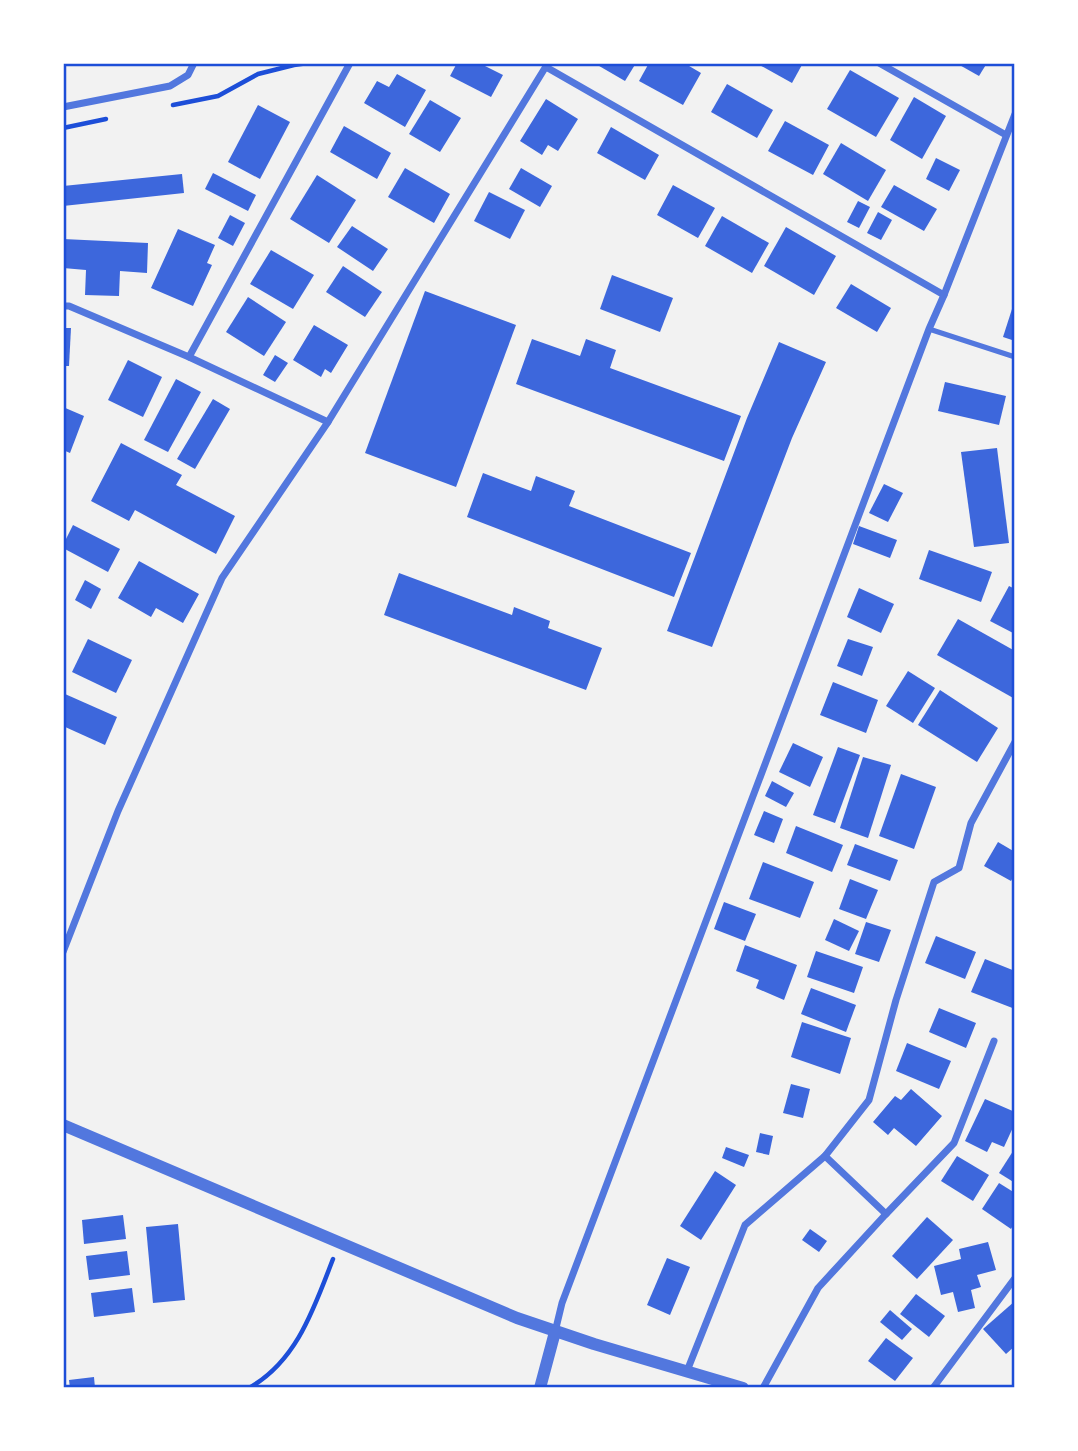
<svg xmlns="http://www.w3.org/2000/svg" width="1078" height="1451" viewBox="0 0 1078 1451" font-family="'Roboto Condensed',sans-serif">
<rect width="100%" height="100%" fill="#f2f2f2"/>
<g fill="#3d67dc">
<path d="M457,63H479L503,75L491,97L450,76Z"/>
<path d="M594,63H636L625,81Z"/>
<path d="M649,63H684L701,73L683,105L639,81Z"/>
<path d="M756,63H803L792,83Z"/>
<path d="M956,63H987L979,76Z"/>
<path d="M850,70L899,98L876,137L827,109Z"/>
<path d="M397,74L426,90L405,127L364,103L377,81L389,87Z"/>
<path d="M727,84L773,110L757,138L711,112Z"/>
<path d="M914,97L946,116L922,159L890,140Z"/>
<path d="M546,99L578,119L558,151L548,145L542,155L520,141Z"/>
<path d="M430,100L461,118L440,152L409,134Z"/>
<path d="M258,105L290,122L260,179L228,162Z"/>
<path d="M785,121L829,145L813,175L768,151Z"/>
<path d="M344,126L391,153L377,179L330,152Z"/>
<path d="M611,127L659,155L645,180L597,153Z"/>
<path d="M841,143L886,170L868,201L823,174Z"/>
<path d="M936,158L960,170L949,191L926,179Z"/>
<path d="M405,168L450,194L434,223L388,197Z"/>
<path d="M521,168L552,186L540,207L509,189Z"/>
<path d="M213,173L256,195L248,211L205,189Z"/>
<path d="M182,174L184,193L63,206V186Z"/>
<path d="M317,175L356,200L329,243L290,219Z"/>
<path d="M673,185L715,208L698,238L657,215Z"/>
<path d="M894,185L937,209L924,231L881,207Z"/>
<path d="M489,192L525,210L510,239L474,221Z"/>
<path d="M858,201L870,207L859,228L847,222Z"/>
<path d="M878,212L892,220L881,240L867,233Z"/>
<path d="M230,215L245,223L233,246L218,238Z"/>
<path d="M722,216L769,243L752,273L705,246Z"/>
<path d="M352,226L388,249L373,271L337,247Z"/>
<path d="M786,227L836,256L814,295L764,266Z"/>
<path d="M178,229L215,245L207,263L212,265L193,306L151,288Z"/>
<path d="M63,239L148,243L147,273L120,271L119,296L85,295L86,270L63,268Z"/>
<path d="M271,250L314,275L293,309L250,284Z"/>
<path d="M343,266L382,292L365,317L326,292Z"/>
<path d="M612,275L673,298L660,332L600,309Z"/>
<path d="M851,284L891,308L877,332L836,308Z"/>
<path d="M425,291L516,325L456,487L365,453Z"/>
<path d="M248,297L286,322L264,356L226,332Z"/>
<path d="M1012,309L1015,310V341L1003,337Z"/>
<path d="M314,325L348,345L331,373L325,369L321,377L293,360Z"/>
<path d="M63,328H71L69,366H63Z"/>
<path d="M532,339L580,356L586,339L616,350L610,368L741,416L724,461L516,384Z"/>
<path d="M779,342L826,362L792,438L712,647L667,631L747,418Z"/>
<path d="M275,355L288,363L275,382L263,375Z"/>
<path d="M128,360L162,377L143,417L108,400Z"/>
<path d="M176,379L201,392L168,452L144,440Z"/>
<path d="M945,382L1006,396L999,425L938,411Z"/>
<path d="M213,399L230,409L195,469L177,459Z"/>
<path d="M63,407L84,416L70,453L63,450Z"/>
<path d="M121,443L182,475L176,485L235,516L216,554L135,510L129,521L91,501Z"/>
<path d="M997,448L1009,543L974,547L961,452Z"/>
<path d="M483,473L531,491L536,476L575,491L569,506L691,553L674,597L467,517Z"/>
<path d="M884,484L903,493L888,522L869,513Z"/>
<path d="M73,525L120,549L108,572L63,548V545Z"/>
<path d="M859,526L897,540L890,558L853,544Z"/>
<path d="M929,550L992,572L981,602L919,579Z"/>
<path d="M139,561L199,594L183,623L156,608L151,617L118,598Z"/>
<path d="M399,573L512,615L514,607L550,621L548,628L602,648L586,690L384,615Z"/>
<path d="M85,580L101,589L91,609L75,600Z"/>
<path d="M1009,586L1015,589V634L990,621Z"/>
<path d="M859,588L894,604L881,633L847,617Z"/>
<path d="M958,619L1015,651V699L937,655Z"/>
<path d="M88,639L132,660L116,693L72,672Z"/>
<path d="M848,639L873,647L862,676L837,666Z"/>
<path d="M908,671L935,688L913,723L886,706Z"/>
<path d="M833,682L878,700L866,733L820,715Z"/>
<path d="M940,690L998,728L977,762L918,725Z"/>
<path d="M65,694L117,717L105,745L63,726V699Z"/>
<path d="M793,743L823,757L810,787L779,772Z"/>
<path d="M838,747L860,755L835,823L813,815Z"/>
<path d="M863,757L891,765L868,838L840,828Z"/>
<path d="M901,774L936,787L914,849L879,836Z"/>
<path d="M772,781L794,793L786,807L765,796Z"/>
<path d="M764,811L783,819L774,843L754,835Z"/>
<path d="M796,826L843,845L832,872L786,853Z"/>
<path d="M998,842L1015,852V874L1011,881L984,866Z"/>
<path d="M855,844L898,860L890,881L847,865Z"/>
<path d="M763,862L814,882L800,918L749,899Z"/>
<path d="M850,879L878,890L866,919L839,909Z"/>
<path d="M724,902L756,914L745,941L714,929Z"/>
<path d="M834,919L859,931L849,951L825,940Z"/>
<path d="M866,922L891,930L879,962L855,954Z"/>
<path d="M936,936L976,952L965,979L925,963Z"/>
<path d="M745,945L797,965L784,1000L756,988L759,980L736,971Z"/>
<path d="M816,951L863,967L854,993L807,977Z"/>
<path d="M985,959L1015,971V1009L971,992Z"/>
<path d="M811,988L856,1005L846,1032L801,1014Z"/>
<path d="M939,1008L976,1023L966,1048L929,1032Z"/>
<path d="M802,1022L851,1038L840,1074L791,1057Z"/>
<path d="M907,1043L951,1061L939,1089L896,1071Z"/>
<path d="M791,1084L810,1089L803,1118L783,1113Z"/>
<path d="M911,1089L942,1116L916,1146L894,1128L888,1135L873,1122L895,1096L901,1100Z"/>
<path d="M985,1099L1015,1112V1123L1004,1147L992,1142L987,1152L965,1141Z"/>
<path d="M760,1133L773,1136L769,1155L756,1152Z"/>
<path d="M726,1147L749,1155L744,1167L722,1158Z"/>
<path d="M1015,1148V1183L999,1173Z"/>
<path d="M957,1156L989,1175L973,1201L941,1181Z"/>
<path d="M715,1171L736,1185L701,1240L680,1226Z"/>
<path d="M999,1183L1015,1193V1222L1011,1229L982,1209Z"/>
<path d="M123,1215L126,1239L84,1244L82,1220Z"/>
<path d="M927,1217L953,1240L917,1279L892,1256Z"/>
<path d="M178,1224L185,1300L153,1303L146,1227Z"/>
<path d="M810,1229L827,1241L819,1252L802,1240Z"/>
<path d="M988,1242L996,1270L977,1275L981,1287L971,1290L975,1308L958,1312L953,1292L941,1295L934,1266L961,1259L959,1249Z"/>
<path d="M127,1251L130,1275L89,1280L86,1256Z"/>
<path d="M667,1258L690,1267L670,1315L647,1305Z"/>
<path d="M132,1288L135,1312L94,1317L91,1293Z"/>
<path d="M916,1294L945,1316L929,1337L900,1314Z"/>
<path d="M1015,1301V1346L1006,1354L983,1329Z"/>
<path d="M890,1310L912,1329L902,1340L880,1322Z"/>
<path d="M886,1338L913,1358L895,1381L868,1361Z"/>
<path d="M94,1377L95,1388H70L69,1380Z"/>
</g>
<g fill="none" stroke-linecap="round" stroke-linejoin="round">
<g stroke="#1d4ed8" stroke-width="4.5">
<path d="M173,105L218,96L258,74L294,65L308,63"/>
<path d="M63,128L106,119"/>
<path d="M249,1388C297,1361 314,1308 333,1259"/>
</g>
<path stroke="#5277de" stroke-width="5" d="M929,329L1015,357"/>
<g stroke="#5277de" stroke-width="7">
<path d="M879,63L1006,135"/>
<path d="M546,67L944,295"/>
<path d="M63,107L170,86L188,75L194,63"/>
<path d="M63,306H69L189,357L328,422"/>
<path d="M189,357L350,63"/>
<path d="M63,952L118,811L222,578L328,422L548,63"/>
<path d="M886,1214L954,1143L994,1041"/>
<path d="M555,1332L562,1303L929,329L944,295L1015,114"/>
<path d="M687,1371L745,1225L825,1156L869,1100L896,1000L934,882L959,868L971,823L1015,742"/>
<path d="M763,1388L818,1288L886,1214L825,1156"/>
<path d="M933,1388L1015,1278"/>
</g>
<g stroke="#5277de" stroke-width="12">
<path d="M63,1125L517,1318L594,1344L743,1388"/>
<path d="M540,1388L555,1332"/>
</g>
</g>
<rect width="1078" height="1451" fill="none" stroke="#ffffff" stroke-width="130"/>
<rect x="65" y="65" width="948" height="1321" fill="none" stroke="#1d4ed8" stroke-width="2.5"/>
</svg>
